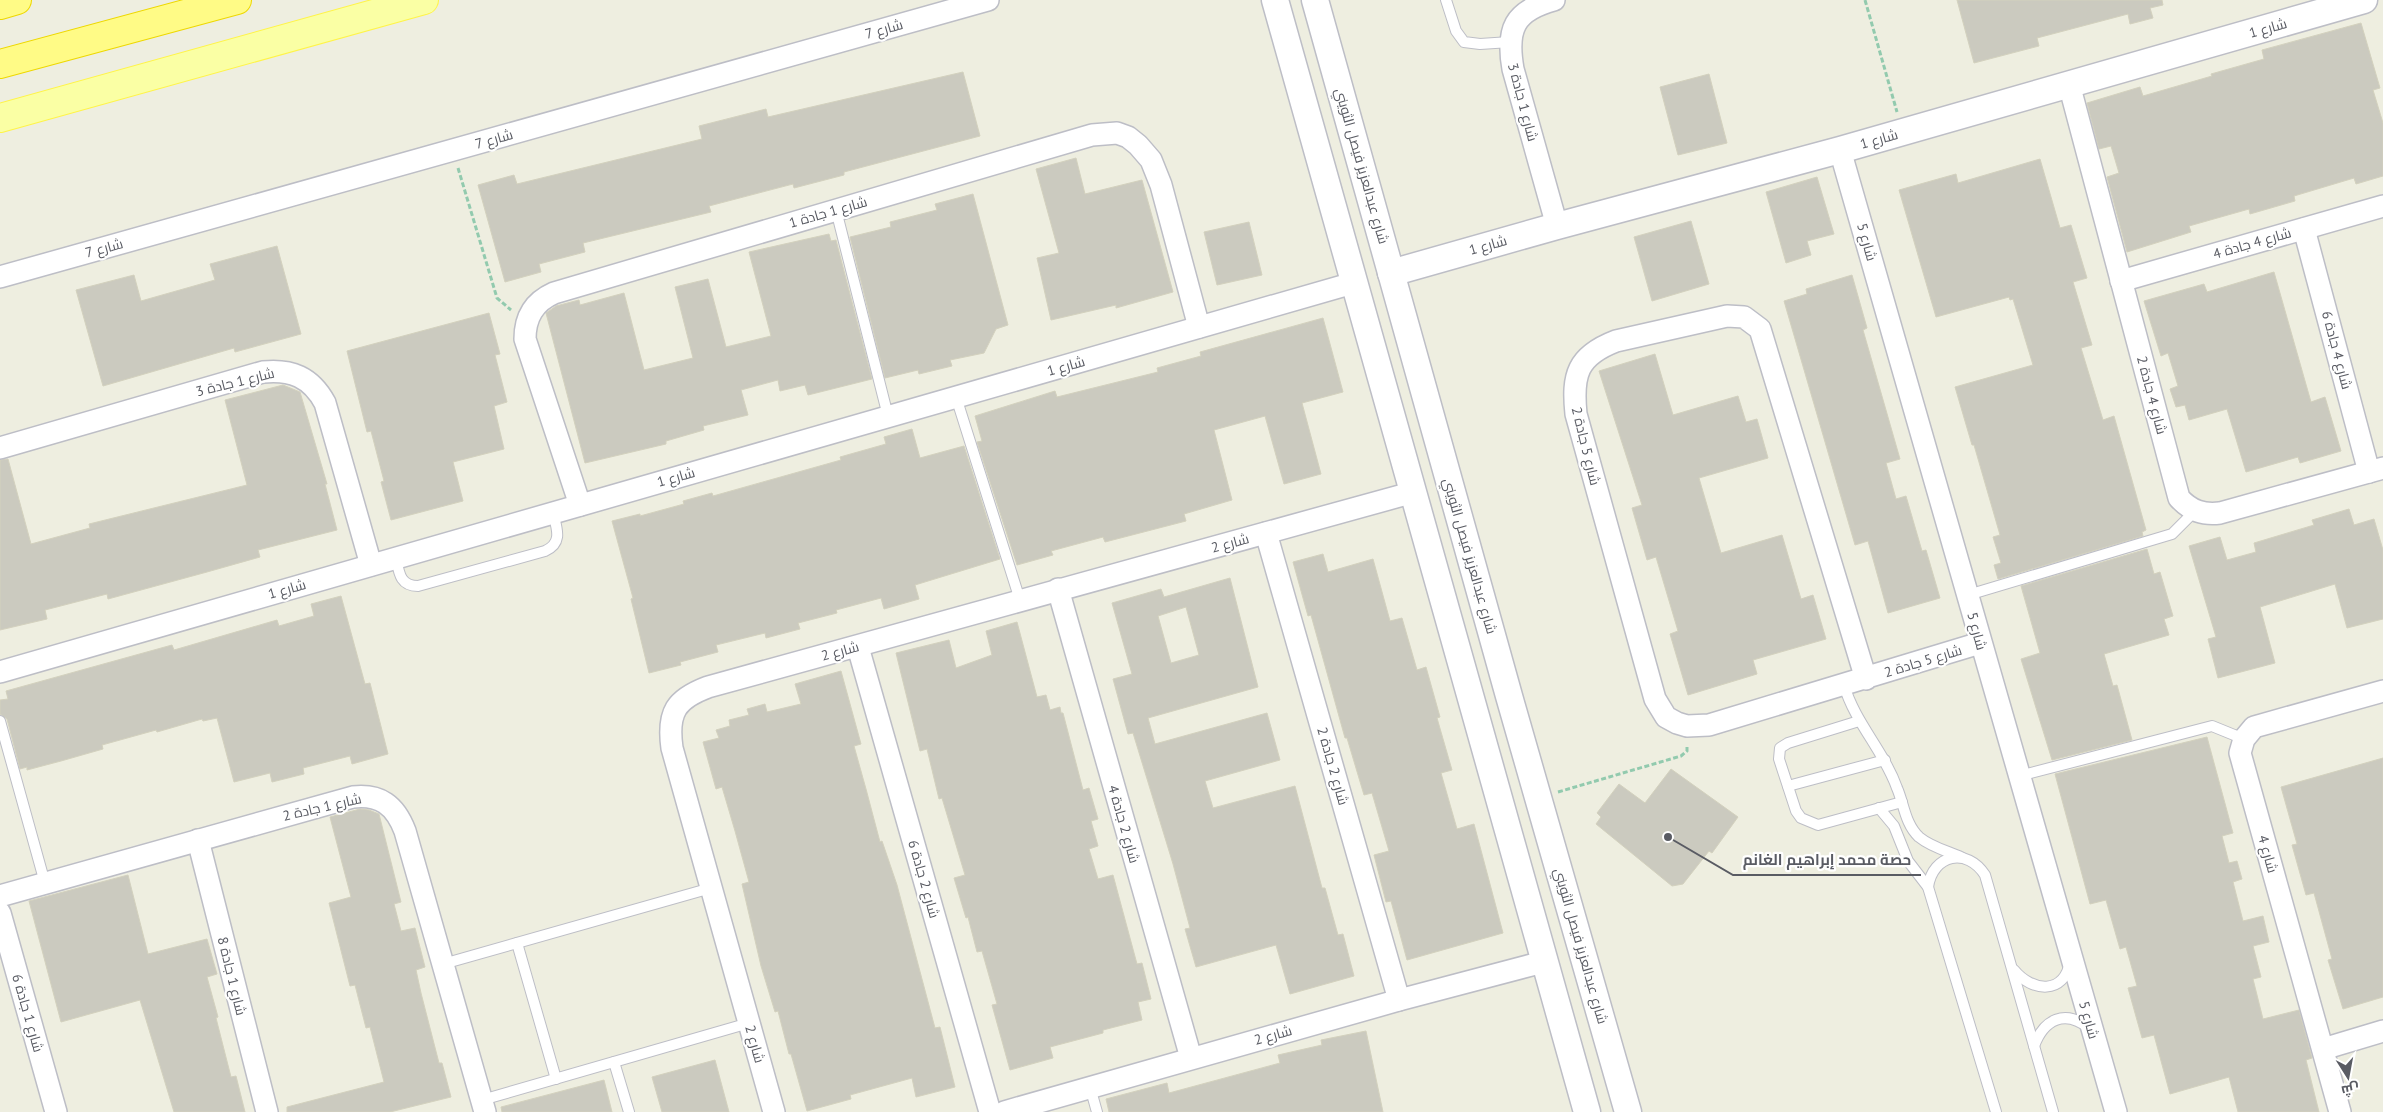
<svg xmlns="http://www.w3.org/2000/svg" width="2383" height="1112" viewBox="0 0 2383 1112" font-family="'PT Sans',Cairo,sans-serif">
<rect width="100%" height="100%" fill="#eeeee0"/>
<g fill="#cbcabf" stroke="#d3d1be" fill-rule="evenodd">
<path d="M1957,0H2162L2163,5L2150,8L2153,18L2130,24L2128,14L2037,38L2039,46L1974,63Z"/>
<path d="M2361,23L2380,88L2373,90L2383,123V176L2356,184L2354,178L2294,196L2295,201L2250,214L2249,209L2189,226L2191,232L2127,252L2107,177L2119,173L2111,146L2099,149L2087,103L2140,87L2143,96L2212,76L2211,74L2264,59L2262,50Z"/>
<path d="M963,72L980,136L844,172V175L794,188L793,184L709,206L711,212L583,243L585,252L539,264L541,272L505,282L478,185L514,175L517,184L702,139L699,126L766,109L768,117Z"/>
<path d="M1709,74L1727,143L1678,155L1660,87Z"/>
<path d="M1076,158L1085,194L1142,180L1173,292L1116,308V305L1051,320L1037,258L1059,253L1036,169Z"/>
<path d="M2040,159L2060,228L2071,225L2087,278L2073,282L2092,345L2081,348L2103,420L2114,416L2146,530L2142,532L2143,536L1998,579L1994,565L2001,563L1993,537L2000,535L1974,445H1972L1955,387L2033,365L2013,299L2010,300L2009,297L1936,317L1899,190L1956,174L1958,183Z"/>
<path d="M1817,177L1834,234L1807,241L1811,255L1786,263L1766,192Z"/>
<path d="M973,194L1008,325L996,329L984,353L950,360L952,366L919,374L918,370L885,378L850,237L891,227L890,222L937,210L935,204Z"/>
<path d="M1691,221L1709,284L1652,301L1634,237Z"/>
<path d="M1249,222L1262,275L1217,285L1204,232Z"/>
<path d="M829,234L831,241L836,240L872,379L808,395L805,385L780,391L778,380L741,390L748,415L703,426L704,430L666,441V444L585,463L546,313L549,311L556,306L579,300L580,305L624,293L644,370L693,358L675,287L708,279L726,347L771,336L749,252Z"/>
<path d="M277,246L301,334L235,352L234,348L103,386L76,290L134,275L141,301L215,280L210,264Z"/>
<path d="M2274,272L2311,402L2325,397L2341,451L2300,463L2298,457L2246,472L2227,409L2189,420L2185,405L2176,407L2170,389L2178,386L2168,353L2161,356L2144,301L2204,284L2207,292Z"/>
<path d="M1852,275L1867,328L1863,330L1900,459L1886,463L1896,499L1906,496L1922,551L1926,550L1940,598L1888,613L1868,541L1855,545L1784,301L1807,294L1806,289Z"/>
<path d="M489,313L500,354L495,355L507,402L494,406L504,449L453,462L463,501L391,520L381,482L384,481L371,431L367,432L347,351Z"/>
<path d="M1323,318L1343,392L1302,403L1321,474L1284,484L1265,416L1214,430L1232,500L1184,514L1186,521L1105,542L1103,537L1051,551L1053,555L1017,565L977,442L982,441L975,416L1055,391L1057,397L1158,372L1157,368L1201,356L1200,352Z"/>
<path d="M1655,354L1673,415L1738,396L1746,422L1757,419L1768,458L1699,478L1721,553L1782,535L1801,599L1813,595L1826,639L1753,660L1757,674L1688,695L1670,634L1678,631L1656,557L1647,560L1632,508L1642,505L1599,371Z"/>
<path d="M283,385L300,392L327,484H325L337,530L258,550L260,557L207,572L108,599L107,594L45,610L47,619L0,630V460L8,459L31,544L90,528L89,524L247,485L225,400Z"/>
<path d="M912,429L920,458L964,446L1000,559L915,585L919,599L884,609L881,598L836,610L837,613L798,623L800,629L766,638L765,633L716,645L718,652L680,662L681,665L649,673L631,599L633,598L612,521L640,514V516L684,504L683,501L712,493L713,496L841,460L840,457L886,444L884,437Z"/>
<path d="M2349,509L2354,525L2374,519L2383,550V619L2347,628L2335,584L2260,607L2275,663L2218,678L2208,639L2216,637L2189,546L2220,537L2227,560L2256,552L2254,543L2314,525L2312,520Z"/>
<path d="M2147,549L2154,574L2160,572L2173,616L2164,619L2169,635L2104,654L2113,686L2117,685L2132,740L2052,760L2021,659L2040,653L2021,586Z"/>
<path d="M1323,554L1328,572L1373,559L1390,621L1402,618L1417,670L1426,667L1440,717L1437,718L1452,770L1441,773L1457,829L1474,824L1503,933L1407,960L1391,901L1386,902L1374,855L1389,851L1372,793L1364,795L1347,738H1345L1311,615L1308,616L1293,562Z"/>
<path d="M1230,578L1258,687L1148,718L1155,744L1267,713L1280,760L1205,781L1213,808L1295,786L1322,888H1325L1338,935L1343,934L1354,976L1290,994L1276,945L1196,967L1185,929L1190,928L1173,864L1133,733L1128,734L1113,679L1132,674L1112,603L1161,589L1164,597ZM1186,607L1199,655L1171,663L1158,616Z"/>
<path d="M341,596L365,684L370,683L388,754L352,764L350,756L303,768L304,774L272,782L270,773L234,782L217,718L203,721L202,719L157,732L156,730L102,745L103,749L61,761L27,770V767L20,769L7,719L0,714V700L8,699L6,691L172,645L174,650L277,620L279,626L314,616L311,604Z"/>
<path d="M1017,622L1037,697L1046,695L1050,710L1060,707L1061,713H1063L1083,790L1089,788L1098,819L1091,821L1098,846L1089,849L1098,879L1113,875L1137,964L1142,963L1151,999L1138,1002L1142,1020L1103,1030V1033L1050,1047L1053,1058L1010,1070L992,1005L997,1004L982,951L977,952L968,917L966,918L954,878L965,875L942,798L939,799L927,749L920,751L896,653L949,640L956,668L992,655L986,631Z"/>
<path d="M841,671L861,744L854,746L866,789L880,842L882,841L897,885L935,1028L940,1027L955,1087L916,1097L912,1078L850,1095L851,1099L807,1111L791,1054H789L778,1011L775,1012L761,966L742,884L749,882L735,831L722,787L716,789L703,742L719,738L716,730L730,726L729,720L749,715L747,709L765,704L767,712L801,704L795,684Z"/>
<path d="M2207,737L2233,833L2222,836L2229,863L2237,861L2242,879L2233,882L2243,921L2263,916L2269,942L2253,946L2261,977L2253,979L2263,1019L2299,1010L2312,1058L2306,1060L2319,1112H2238L2229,1077L2170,1094L2154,1035L2142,1038L2128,988L2137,986L2126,947L2120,949L2106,900L2090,904L2055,774Z"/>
<path d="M2383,758V997L2343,1009L2328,960L2332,959L2314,893L2306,895L2292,845L2297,844L2281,787Z"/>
<path d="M1671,769L1738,817L1712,853L1709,851L1683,884L1672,886L1596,824L1601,817L1597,813L1619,784L1645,803Z"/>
<path d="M360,809L369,810L379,814L401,902L394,904L401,931L415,928L425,967L416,970L421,993L439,1063H442L451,1097L390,1112H287V1107L384,1082L370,1027L366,1028L355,985L350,986L329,903L351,897L330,817Z"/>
<path d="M128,875L148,954L207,939L217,974L207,977L218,1017L216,1018L231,1077L236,1076L245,1112H174L140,1000L61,1022L29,901Z"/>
<path d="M1366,1031L1383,1112H1109L1106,1099L1167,1083L1169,1093L1280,1063L1278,1055L1322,1045L1321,1040Z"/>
<path d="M715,1060L729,1112H662L652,1077Z"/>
<path d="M604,1080L612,1112H502L501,1107Z"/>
</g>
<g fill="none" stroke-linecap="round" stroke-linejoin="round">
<defs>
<g id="service">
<path d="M1446,0L1456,31L1464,42L1480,44L1510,42"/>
<path d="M836,210L888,416"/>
<path d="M956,397L1020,600"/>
<path d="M396,558C399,573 400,586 418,586L545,551C563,543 557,529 553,513"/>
<path d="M1968,595L2172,534L2195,511"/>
<path d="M1844,685C1855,723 1884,751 1897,788C1904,804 1905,824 1919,837C1931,847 1947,851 1961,857"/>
<path d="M0,721L45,883"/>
<path d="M1859,721L1788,743L1780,748L1779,759L1796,811L1801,818L1818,825L1902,802"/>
<path d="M2019,776L2212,726L2244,739"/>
<path d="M1788,786L1885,760"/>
<path d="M1879,808L1894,826L1908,861L1928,887L1996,1112"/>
<path d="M1928,887C1933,854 1967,847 1985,875L2053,1112"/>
<path d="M517,943L556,1079"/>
<path d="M443,964L711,888"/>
<path d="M2014,970C2032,992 2064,995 2070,962"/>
<path d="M2034,1046C2044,1019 2065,1009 2089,1028"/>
<path d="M614,1062L629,1112"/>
<path d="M1090,1087L1097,1112"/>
<path d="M482,1100L749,1023"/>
</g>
<g id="minor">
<path d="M1554,0C1514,11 1506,29 1513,69L1557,226"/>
<path d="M2069,84L2179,498C2191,511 2203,515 2220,513L2383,468"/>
<path d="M1840,150L2116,1112"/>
<path d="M2304,229L2369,472"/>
<path d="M0,277L988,0"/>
<path d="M2121,281L2383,206"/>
<path d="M0,448L263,372C291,369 311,377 325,403L371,565"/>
<path d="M580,505L525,339C525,317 534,302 554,293L1092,135L1117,133L1128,137L1138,145L1151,160L1161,185L1199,327"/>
<path d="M1266,533L1399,1000"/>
<path d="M1058,589L1191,1058"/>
<path d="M858,647L990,1112"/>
<path d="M0,672L1353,283"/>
<path d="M1866,679L1760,329L1744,317L1727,316L1616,341C1577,356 1572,375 1576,414L1655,699L1666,717L1677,723L1687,726L1709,725L1980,643"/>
<path d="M198,840L267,1112"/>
<path d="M0,896L353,797C380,794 395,805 405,831L485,1112"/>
<path d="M0,913L56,1112"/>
<path d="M2323,1049L2383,1031"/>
<path d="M774,1112L672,748C667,712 676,699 708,687L1414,492"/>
<path d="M1004,1112L1399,1000L1543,962"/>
<path d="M2340,1112L2240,753L2244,739L2254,727L2383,691"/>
</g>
<g id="tertiary">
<path d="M1275,0L1587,1112"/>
<path d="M1315,0L1509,696L1628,1112"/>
<path d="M1391,273L1557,226L1840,150L2364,0"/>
</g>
<path id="primary" d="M0,118L424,0"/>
<g id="motorway">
<path d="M0,5L17,0"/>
<path d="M0,64L237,0"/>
</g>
</defs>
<use href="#service" stroke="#bdbec6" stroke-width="12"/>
<use href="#minor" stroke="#bdbec6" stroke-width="24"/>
<use href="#tertiary" stroke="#bdbec6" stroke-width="29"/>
<use href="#primary" stroke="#fff448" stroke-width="30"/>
<use href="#motorway" stroke="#eed800" stroke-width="30"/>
<g stroke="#92caae" stroke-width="3" stroke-dasharray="5 2.5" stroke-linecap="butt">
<path d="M1865,0L1897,112"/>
<path d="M458,168L497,298L511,310"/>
<path d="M1558,792L1681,756L1687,751V746"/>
</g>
<use href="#service" stroke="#fff" stroke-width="10"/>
<use href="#minor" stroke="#fff" stroke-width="21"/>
<use href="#tertiary" stroke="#fff" stroke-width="26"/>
<use href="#primary" stroke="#faffa4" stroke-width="28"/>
<use href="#motorway" stroke="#fffb86" stroke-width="28"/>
</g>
<g text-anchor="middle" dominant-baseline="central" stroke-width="4.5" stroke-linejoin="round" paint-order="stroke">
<g font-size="14" fill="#595b63" stroke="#fff">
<text transform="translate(2268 28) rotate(-16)">شارع 1</text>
<text transform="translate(884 29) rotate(-16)">شارع 7</text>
<text transform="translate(1523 102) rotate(75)">شارع 1 جادة 3</text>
<text transform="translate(494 139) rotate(-16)">شارع 7</text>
<text transform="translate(1879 139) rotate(-16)">شارع 1</text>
<text transform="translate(1362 166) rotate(74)">شارع عبدالعزيز فيصل الثويني</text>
<text transform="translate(828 212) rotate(-16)">شارع 1 جادة 1</text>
<text transform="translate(1867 242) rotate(74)">شارع 5</text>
<text transform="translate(2252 243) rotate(-16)">شارع 4 جادة 4</text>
<text transform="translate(1488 245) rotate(-16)">شارع 1</text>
<text transform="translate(104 248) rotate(-15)">شارع 7</text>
<text transform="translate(2337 350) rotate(75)">شارع 4 جادة 6</text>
<text transform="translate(1066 366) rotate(-16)">شارع 1</text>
<text transform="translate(235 382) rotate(-14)">شارع 1 جادة 3</text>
<text transform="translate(2152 395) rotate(75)">شارع 4 جادة 2</text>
<text transform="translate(1586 446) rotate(76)">شارع 5 جادة 2</text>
<text transform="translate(676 477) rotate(-16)">شارع 1</text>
<text transform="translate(1230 543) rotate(-15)">شارع 2</text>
<text transform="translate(1470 556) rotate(74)">شارع عبدالعزيز فيصل الثويني</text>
<text transform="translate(287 589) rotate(-16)">شارع 1</text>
<text transform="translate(1977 631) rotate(75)">شارع 5</text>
<text transform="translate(840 651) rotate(-15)">شارع 2</text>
<text transform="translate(1923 661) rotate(-17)">شارع 5 جادة 2</text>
<text transform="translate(1333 766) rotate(74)">شارع 2 جادة 2</text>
<text transform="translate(322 807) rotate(-13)">شارع 1 جادة 2</text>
<text transform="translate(1124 824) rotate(74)">شارع 2 جادة 4</text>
<text transform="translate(2268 854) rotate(74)">شارع 4</text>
<text transform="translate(924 879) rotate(74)">شارع 2 جادة 6</text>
<text transform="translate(1581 946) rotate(74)">شارع عبدالعزيز فيصل الثويني</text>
<text transform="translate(232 976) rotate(76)">شارع 1 جادة 8</text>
<text transform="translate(28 1013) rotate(74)">شارع 1 جادة 6</text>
<text transform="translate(2089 1020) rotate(74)">شارع 5</text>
<text transform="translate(1273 1035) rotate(-16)">شارع 2</text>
<text transform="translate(755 1044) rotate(74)">شارع 2</text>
</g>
</g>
<path fill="none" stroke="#595b63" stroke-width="2" d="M1668 837L1733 875H1921"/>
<circle fill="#595b63" stroke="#fff" stroke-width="2" cx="1668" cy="837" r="5"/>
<g font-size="15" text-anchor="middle" font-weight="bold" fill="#595b63" stroke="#fff" stroke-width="4.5" stroke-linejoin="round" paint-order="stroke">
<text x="1827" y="865">حصة محمد إبراهيم الغانم</text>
</g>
<g transform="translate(2348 1077) rotate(169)" stroke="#ffffff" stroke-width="4" paint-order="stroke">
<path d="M0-4L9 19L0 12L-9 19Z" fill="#595b63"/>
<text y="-8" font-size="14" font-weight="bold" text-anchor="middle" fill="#595b63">ش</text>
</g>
</svg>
